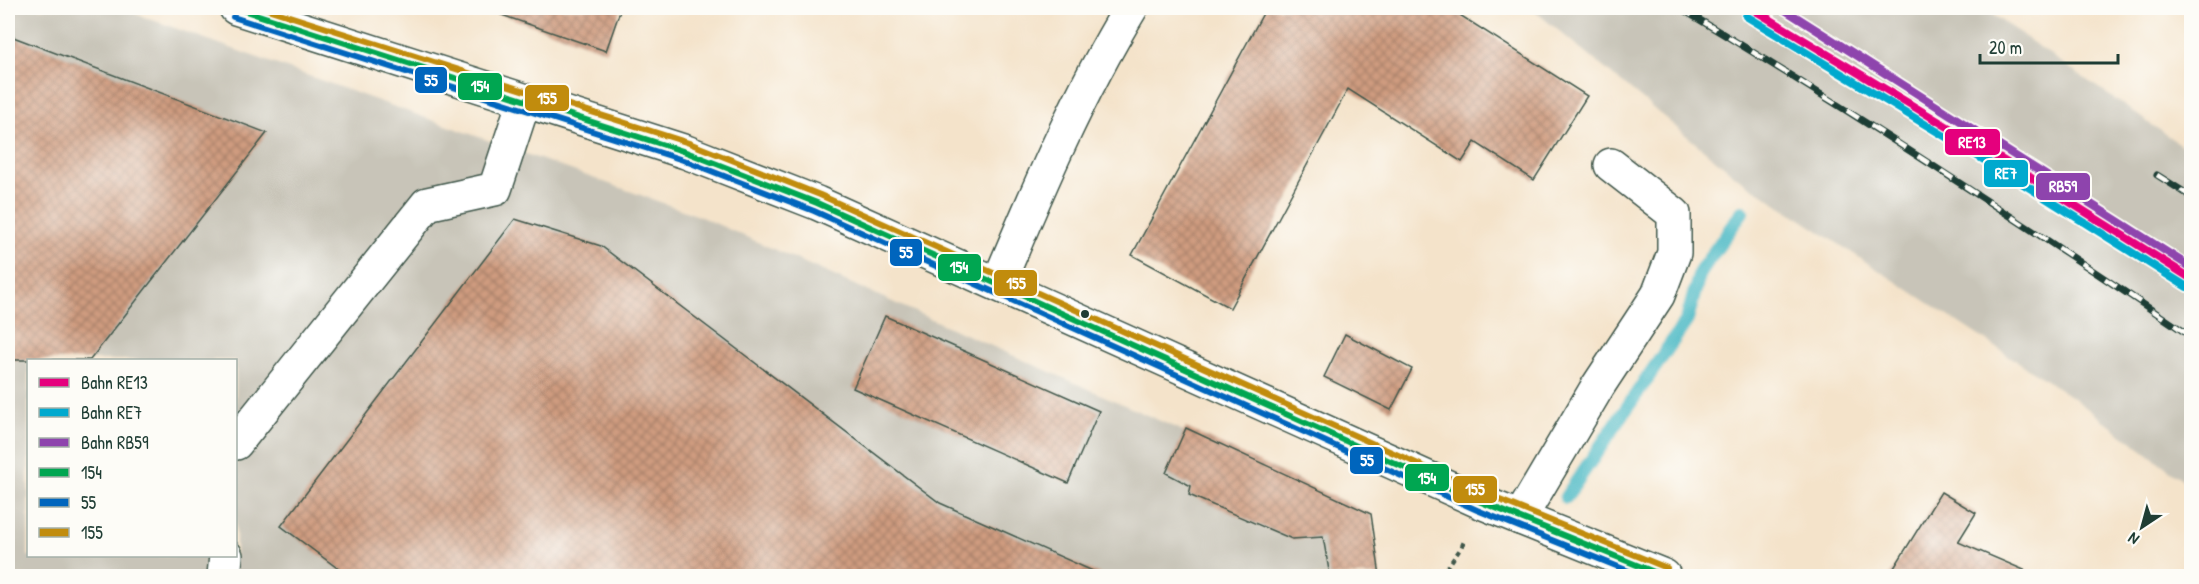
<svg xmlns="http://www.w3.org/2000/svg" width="2199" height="584" viewBox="0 0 2199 584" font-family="'Patrick Hand',sans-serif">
<defs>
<pattern id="building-cross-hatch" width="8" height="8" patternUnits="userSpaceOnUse" patternTransform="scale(1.5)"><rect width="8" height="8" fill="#cf9b7f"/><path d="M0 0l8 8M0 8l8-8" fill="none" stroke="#a78069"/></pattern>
</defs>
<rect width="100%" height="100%" fill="#fdfcf7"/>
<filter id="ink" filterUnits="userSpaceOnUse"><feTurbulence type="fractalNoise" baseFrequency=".0167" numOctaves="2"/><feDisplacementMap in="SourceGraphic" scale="12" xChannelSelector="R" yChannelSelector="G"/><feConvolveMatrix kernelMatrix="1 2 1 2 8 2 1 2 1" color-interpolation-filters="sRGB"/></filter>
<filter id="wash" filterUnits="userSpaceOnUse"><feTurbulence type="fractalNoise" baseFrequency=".008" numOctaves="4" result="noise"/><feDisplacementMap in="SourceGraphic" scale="24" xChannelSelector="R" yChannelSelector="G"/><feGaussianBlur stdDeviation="1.35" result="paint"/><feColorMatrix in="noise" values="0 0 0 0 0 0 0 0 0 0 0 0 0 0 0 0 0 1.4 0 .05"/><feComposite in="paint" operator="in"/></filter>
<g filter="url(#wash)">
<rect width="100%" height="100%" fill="#f4e3ca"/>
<g fill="#c8c4b8" fill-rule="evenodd">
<path d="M8,8H119L699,216L1329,496L1349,576H8ZM28,360H236V556H28Z"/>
<path d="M1531,8H1983L2191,152V486L2072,397L1738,178Z"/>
</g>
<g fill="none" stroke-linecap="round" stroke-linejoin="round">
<path stroke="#4bb9c5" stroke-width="14" d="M1566,497L1687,320L1700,272L1742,212"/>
</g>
<g id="blocks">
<g fill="url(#building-cross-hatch)">
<path d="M497,8H621L606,51L496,13Z"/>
<path d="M1266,8H1449L1587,96L1534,180L1475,142L1462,162L1348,89L1230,308L1132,255Z"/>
<path d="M8,35L267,133L90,360H8Z"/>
<path d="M515,219L601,246L940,503L1104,576H348L281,526Z"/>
<path d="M885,316L1099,411L1068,483L853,388Z"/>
<path d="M1345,334L1412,369L1391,410L1324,377Z"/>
<path d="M1186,428L1371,514L1380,576H1330L1323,537L1292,539L1189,495L1191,486L1166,473Z"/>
<path d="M1941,492L1976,513L1958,542L2038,576H1889Z"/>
</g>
</g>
</g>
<g filter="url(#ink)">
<use href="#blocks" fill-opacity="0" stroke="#3f564a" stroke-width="1.5"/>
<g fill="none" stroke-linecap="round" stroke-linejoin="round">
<defs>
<g id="minor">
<path d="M236,8L686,152L817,203L1481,502L1664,576"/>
<path d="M998,284C1038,189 1078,95 1131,8"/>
<path d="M236,443L427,204L495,189L524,101"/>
<path d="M1520,518L1598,386L1658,295L1674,253V214L1611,165"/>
<path d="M224,576L226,556"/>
</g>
</defs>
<use href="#minor" stroke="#3f564a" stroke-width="36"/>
<path stroke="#3f564a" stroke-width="4" stroke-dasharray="4.5 4.5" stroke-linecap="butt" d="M1441,576L1461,548L1465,539"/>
<use href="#minor" stroke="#fff" stroke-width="33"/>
<defs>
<g id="rail">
<path d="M1680,8C1854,112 2023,223 2192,337"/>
<path d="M2157,175L2192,197"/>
</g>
</defs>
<use href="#rail" stroke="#1f3d34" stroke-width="7"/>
<use href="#rail" stroke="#fdfcf7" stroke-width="4.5" stroke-dasharray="14" stroke-linecap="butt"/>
<defs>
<path id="bus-1" d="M236,8L686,152L817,203L1481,502L1664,576"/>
<path id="bus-2" d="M233,17L683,160L814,211L1477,510L1641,576"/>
<path id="bus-3" d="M264,8L689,143L820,195L1485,494L1667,568"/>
</defs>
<use href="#bus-1" stroke="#fdfcf7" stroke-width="10"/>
<use href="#bus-2" stroke="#fdfcf7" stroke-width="10"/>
<use href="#bus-3" stroke="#fdfcf7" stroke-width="10"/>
<use href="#bus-1" stroke="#00a651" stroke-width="6"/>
<use href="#bus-2" stroke="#0065bd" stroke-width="6"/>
<use href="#bus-3" stroke="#c18c0d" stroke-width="6"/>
<defs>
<path id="rail-1" d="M1751,8L2014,167L2192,279"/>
<path id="rail-2" d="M1746,16L2009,175L2187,287"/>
<path id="rail-3" d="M1782,8L2192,268"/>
</defs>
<use href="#rail-1" stroke="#fdfcf7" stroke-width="12"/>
<use href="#rail-2" stroke="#fdfcf7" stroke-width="12"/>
<use href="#rail-3" stroke="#fdfcf7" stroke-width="12"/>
<use href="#rail-1" stroke="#e5007d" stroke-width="8"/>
<use href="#rail-2" stroke="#00a9ce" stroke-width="8"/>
<use href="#rail-3" stroke="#8e44ad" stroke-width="8"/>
</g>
</g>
<circle fill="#1f3d34" stroke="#fdfcf7" stroke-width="2" cx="1085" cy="314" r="5"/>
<g stroke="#fdfcf7" stroke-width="2">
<rect x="414" y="66" width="34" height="28" rx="6" fill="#0065bd"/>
<rect x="457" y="72" width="46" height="29" rx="6" fill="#00a651"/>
<rect x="524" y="84" width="46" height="28" rx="6" fill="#c18c0d"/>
<rect x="1944" y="128" width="57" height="28" rx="6" fill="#e5007d"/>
<rect x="1983" y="159" width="46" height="29" rx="6" fill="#00a9ce"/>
<rect x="2035" y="172" width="56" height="29" rx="6" fill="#8e44ad"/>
<rect x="889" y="238" width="34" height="29" rx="6" fill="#0065bd"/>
<rect x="937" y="253" width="45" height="29" rx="6" fill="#00a651"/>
<rect x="993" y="269" width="45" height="28" rx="6" fill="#c18c0d"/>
<rect x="1349" y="446" width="35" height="29" rx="6" fill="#0065bd"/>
<rect x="1404" y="463" width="46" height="29" rx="6" fill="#00a651"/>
<rect x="1452" y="475" width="46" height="29" rx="6" fill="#c18c0d"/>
</g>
<g font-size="16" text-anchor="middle" font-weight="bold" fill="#fff">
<text x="431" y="86">55</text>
<text x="480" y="92">154</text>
<text x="547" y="104">155</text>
<text x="1972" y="148">RE13</text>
<text x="2006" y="179">RE7</text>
<text x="2063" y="192">RB59</text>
<text x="906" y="258">55</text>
<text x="959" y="273">154</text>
<text x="1016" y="289">155</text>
<text x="1367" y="466">55</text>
<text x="1427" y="484">154</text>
<text x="1475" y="495">155</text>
</g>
<rect width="2199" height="584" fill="none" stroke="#fdfcf7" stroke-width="30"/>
<rect x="27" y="359" width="210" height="198" fill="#fdfcf7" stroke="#a4b0a9" stroke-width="1.5"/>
<rect x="39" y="378" width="30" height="9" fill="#e5007d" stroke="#a4b0a9" stroke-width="1.5"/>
<text x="81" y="389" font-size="18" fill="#1f3d34">Bahn RE13</text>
<rect x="39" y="408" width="30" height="9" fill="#00a9ce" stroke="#a4b0a9" stroke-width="1.5"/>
<text x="81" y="419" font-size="18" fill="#1f3d34">Bahn RE7</text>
<rect x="39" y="438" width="30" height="9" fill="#8e44ad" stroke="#a4b0a9" stroke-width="1.5"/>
<text x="81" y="449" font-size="18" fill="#1f3d34">Bahn RB59</text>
<rect x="39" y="468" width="30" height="9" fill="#00a651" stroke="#a4b0a9" stroke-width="1.5"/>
<text x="81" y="479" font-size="18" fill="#1f3d34">154</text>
<rect x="39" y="498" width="30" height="9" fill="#0065bd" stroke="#a4b0a9" stroke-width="1.5"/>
<text x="81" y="509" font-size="18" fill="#1f3d34">55</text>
<rect x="39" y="528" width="30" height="9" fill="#c18c0d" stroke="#a4b0a9" stroke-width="1.5"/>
<text x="81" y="539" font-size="18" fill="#1f3d34">155</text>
<g transform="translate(2142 527) rotate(216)" stroke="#fdfcf7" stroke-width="4.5" paint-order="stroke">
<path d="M0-4.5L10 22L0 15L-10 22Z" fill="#1f3d34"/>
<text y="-9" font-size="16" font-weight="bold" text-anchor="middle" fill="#1f3d34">N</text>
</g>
<path d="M1980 54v9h138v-9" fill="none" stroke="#1f3d34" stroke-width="3"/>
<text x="1989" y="54" font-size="18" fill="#1f3d34" stroke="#fdfcf7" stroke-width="4.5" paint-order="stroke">20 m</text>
</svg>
